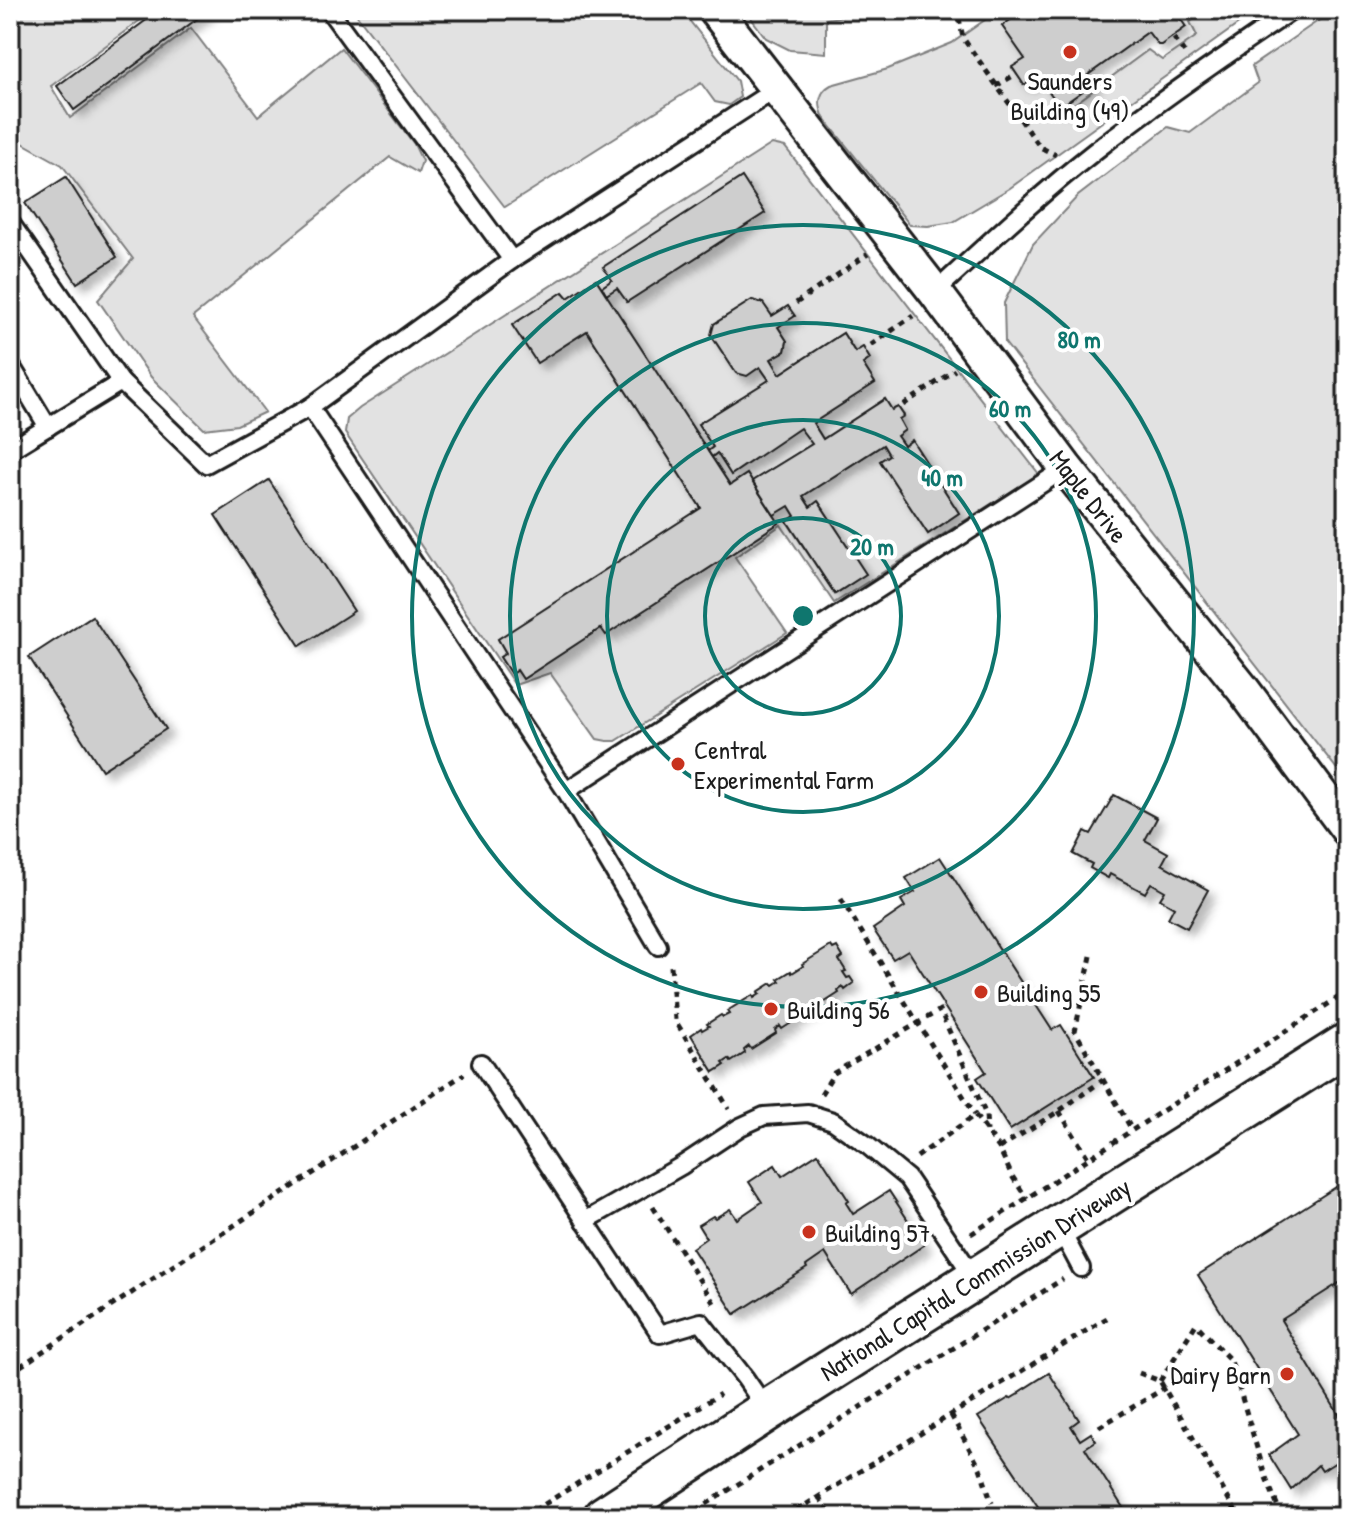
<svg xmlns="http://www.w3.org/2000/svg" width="1357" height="1527" viewBox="0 0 1357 1527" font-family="'Patrick Hand',sans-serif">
<defs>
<filter id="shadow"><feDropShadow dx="7" dy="7" stdDeviation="4" flood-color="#0004"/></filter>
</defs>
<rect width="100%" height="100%" fill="#fff"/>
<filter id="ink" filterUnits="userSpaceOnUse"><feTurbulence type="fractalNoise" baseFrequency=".0125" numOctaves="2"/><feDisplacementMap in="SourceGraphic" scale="16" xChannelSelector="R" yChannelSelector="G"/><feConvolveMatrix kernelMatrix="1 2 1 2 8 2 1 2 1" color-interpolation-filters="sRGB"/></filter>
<g filter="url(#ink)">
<g fill="#e2e2e2" stroke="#7f7f7f" stroke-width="2" fill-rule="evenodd">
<path d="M10,10H154L51,86L70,118L191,28L258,116L341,48L414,144L422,161L418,173L390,157L193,317L265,412L237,425L204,429L151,377L98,300L133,259L62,165L10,136Z"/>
<path d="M353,10H681L737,81L740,97L729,105L715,102L701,83L505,207Z"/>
<path d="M745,10H873L865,13L826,19V53L790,50L766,38Z"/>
<path d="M999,10H1024L1002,26L1027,58L1012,68L1024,84L1038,76L1065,111L1148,50L1162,60L1197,36L1190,22L1206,10H1258L1010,188L953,222L928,226L910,225L824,118C818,105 818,92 831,85L888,69L952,43Z"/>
<path d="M1334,10H1347V782L1005,343L1004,303L1033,244L1078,196L1168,127L1190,133L1258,83L1252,66Z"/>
<path d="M772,144L785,147L1039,474L834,603L781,525L735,557L787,633L616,741H607L597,739L550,673L515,685L345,433L347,419L360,408ZM742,178L765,213L627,302L617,288L606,295L708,451L713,447L698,424L769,380L760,367L747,375L736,373L711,335L714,324L752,300L763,303L772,316L788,306L794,316L778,327L787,341L785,351L771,359L780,374L843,333L855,352L863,348L870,359L863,364L875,383L813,423L823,439L885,399L892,410L898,407L904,415L899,419L905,430L897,436L904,446L912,441L959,513L928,534L880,461L889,455L883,445L803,496L810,507L819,502L865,574L835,594L787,522L795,516L789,506L774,515L779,523L606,635L601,628L524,678L517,670L511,673L500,657L506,653L498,639L701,508L587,331L537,363L512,325L563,292L568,298L596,279L602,287L612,280L604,267Z"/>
<path d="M800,428L812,444L752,481L747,474L730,485L712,457L717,453L731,474Z"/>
</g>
<g fill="#cecece" stroke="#1c1c1c" stroke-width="2" filter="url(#shadow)">
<path d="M160,10H209L74,110L57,86Z"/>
<path d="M1024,10H1059L1062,14L1068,10H1178L1176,12L1186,27L1161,45H1158L1148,32L1088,75L1094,83L1060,107L1038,76L1024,85L1012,67L1025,59L1002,26Z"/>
<path d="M66,177L117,257L77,283L25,203Z"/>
<path d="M742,177L765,213L627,302L617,288L606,295L602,287L612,280L603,267Z"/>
<path d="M596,279L730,485L747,474L779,523L606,635L601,628L523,679L517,670L511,674L500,657L506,653L498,639L701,508L587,331L537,363L512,325L563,292L568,298Z"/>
<path d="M752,300L763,303L772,316L788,306L795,316L778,327L787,341L785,351L771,359L780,374L843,333L855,352L863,347L870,359L863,364L875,383L813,423L823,439L885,399L892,410L898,407L904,416L899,419L905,430L897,436L904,446L912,440L959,513L928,534L880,461L889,455L883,445L803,496L810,507L818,501L866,574L835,594L787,521L795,516L789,506L774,515L752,481L812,444L800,428L731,475L717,453L712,457L708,451L713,447L698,424L769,380L760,367L747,376L736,373L711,335L714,324Z"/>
<path d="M269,480L354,611L300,646L215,515Z"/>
<path d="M92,616L166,729L102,770L29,657Z"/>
<path d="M1114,795L1157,818L1145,840L1168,853L1162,864L1208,890L1187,928L1168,918L1174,907L1160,899L1165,891L1151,883L1145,893L1110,874L1108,878L1090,868L1092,864L1073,854L1085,831L1091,834Z"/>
<path d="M940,857L1052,1030L1061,1025L1094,1077L1010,1130L977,1078L986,1072L908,950L893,959L873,929L905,907L901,900L915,892L906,878Z"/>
<path d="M831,946L833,949L837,947L843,957L839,960L846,971L843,972L847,978L850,977L854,983L845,990L843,987L838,991L839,993L822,1004L820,1002L814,1005L816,1008L802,1016L801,1014L795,1018L796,1020L782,1029L780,1026L775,1030L776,1033L751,1049L749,1046L744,1050L745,1053L731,1062L729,1059L723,1063L725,1065L714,1072L691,1035L701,1028L702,1030L709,1026L707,1024L721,1015L723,1017L729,1014L727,1011L753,995L754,998L760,994L758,992L772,983L774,985L780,981L778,979L791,971L792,973L803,966L802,964Z"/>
<path d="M818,1153L849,1201L846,1203L853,1214L889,1191L924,1245L851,1294L825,1253L806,1266L807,1268L735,1314L692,1248L706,1238L698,1225L713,1216L715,1218L730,1209L737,1219L762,1202L749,1182L775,1165L782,1176Z"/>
<path d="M1347,1180V1278L1281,1320L1347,1428V1455L1322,1471L1318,1465L1291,1490L1269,1455L1298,1434L1198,1275Z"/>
<path d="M1049,1373L1079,1420L1071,1426L1080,1440L1091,1433L1096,1441L1085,1448L1129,1517H1045L978,1417L1009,1398L1010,1399L1020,1393L1019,1392Z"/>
</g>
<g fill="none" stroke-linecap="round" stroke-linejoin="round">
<defs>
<g id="service">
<path d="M329,10L512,260"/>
<path d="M10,222L121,382"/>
<path d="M935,292C987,244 1039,195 1095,151C1159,101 1226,55 1293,10"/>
<path d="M10,364L48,427"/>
<path d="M10,450L121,382L206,464L310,407"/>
<path d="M566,791L1066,468"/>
<path d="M658,946L566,791L310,407L512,260L776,89"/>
<path d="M481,1063L660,1334L701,1322L745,1378L767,1410"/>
<path d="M585,1221L681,1166L740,1127L764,1116L808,1113L833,1121L867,1145L907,1178L975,1279"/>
<path d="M1059,1227L1081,1268"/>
</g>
<path id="minor" d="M715,10L935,292L1066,468L1242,688L1347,829"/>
<path id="tertiary" d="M604,1517L768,1410L1347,1044"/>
</defs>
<use href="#service" stroke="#1c1c1c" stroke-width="22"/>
<use href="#minor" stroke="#1c1c1c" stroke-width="38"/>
<use href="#tertiary" stroke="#1c1c1c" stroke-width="46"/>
<g stroke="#1c1c1c" stroke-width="5" stroke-dasharray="6 6" stroke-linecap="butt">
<path d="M959,18L963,38L1040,147L1056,155"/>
<path d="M1174,38L1187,56"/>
<path d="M996,86L1016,74"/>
<path d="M796,303L868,254"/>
<path d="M871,345L913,316"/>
<path d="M903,405L955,370"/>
<path d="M841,899L975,1115"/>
<path d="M1091,956L1075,1031L1132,1130"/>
<path d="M671,966L675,1020L729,1109"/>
<path d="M821,1094L834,1073L940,1010L986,1115L987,1131"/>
<path d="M1059,1111L1090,1161"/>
<path d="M999,1148L1059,1111L1103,1080"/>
<path d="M917,1157L975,1115L999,1148L1012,1176L1027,1199"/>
<path d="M653,1207L714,1303"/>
<path d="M971,1234L1347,992"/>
<path d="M10,1373L464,1074"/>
<path d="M1139,1373L1160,1381L1239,1517"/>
<path d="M1160,1381L1196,1324L1231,1361L1265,1475L1282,1517"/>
<path d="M951,1415L980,1468L992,1503"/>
<path d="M1099,1427L1165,1388"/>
<path d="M819,1497L832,1517"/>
<path d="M524,1517L720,1394"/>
<path d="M686,1517L1063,1279"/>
<path d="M786,1517L1107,1318"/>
</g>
<use href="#service" stroke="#fff" stroke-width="16"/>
<use href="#minor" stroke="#fff" stroke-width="32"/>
<use href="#tertiary" stroke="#fff" stroke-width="40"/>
</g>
</g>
<g fill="none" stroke="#0f766e" stroke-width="4">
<circle cx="803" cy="616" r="98"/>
<circle cx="803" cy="616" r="196"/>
<circle cx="803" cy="616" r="293"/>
<circle cx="803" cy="616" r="391"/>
</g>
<g fill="#c8321e" stroke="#fff" stroke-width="3">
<circle cx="1070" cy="52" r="8"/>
<circle cx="678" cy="764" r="8"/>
<circle cx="981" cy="992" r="8"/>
<circle cx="771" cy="1009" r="8"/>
<circle cx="809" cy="1232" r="8"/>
<circle cx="1287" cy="1374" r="8"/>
</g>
<g text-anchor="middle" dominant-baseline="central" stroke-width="8" stroke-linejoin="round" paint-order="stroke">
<g font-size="26" fill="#1c1c1c" stroke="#fff" text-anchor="start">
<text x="1070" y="80" text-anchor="middle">Saunders<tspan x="1070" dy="30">Building (49)</tspan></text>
<text x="694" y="749">Central<tspan x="694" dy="30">Experimental Farm</tspan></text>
<text x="997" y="992">Building 55</text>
<text x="787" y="1009">Building 56</text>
<text x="825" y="1232">Building 57</text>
<text x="1271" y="1374" text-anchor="end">Dairy Barn</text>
</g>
<g font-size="26" fill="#1c1c1c" stroke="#fff">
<text transform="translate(1089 496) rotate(52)">Maple Drive</text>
<text transform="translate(975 1279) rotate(-32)">National Capital Commission Driveway</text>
</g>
</g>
<circle cx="803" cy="616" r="12" fill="#0f766e" stroke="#fff" stroke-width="4"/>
<g font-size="24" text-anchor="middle" font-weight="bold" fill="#0f766e" stroke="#fff" stroke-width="8" stroke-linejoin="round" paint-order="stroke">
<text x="1079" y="348">80 m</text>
<text x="1010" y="417">60 m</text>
<text x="942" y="486">40 m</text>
<text x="872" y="555">20 m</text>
</g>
<rect width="1357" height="1527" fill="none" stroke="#fff" stroke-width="40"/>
<rect x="20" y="20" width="1317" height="1487" fill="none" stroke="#1c1c1c" stroke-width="3" filter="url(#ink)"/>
</svg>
